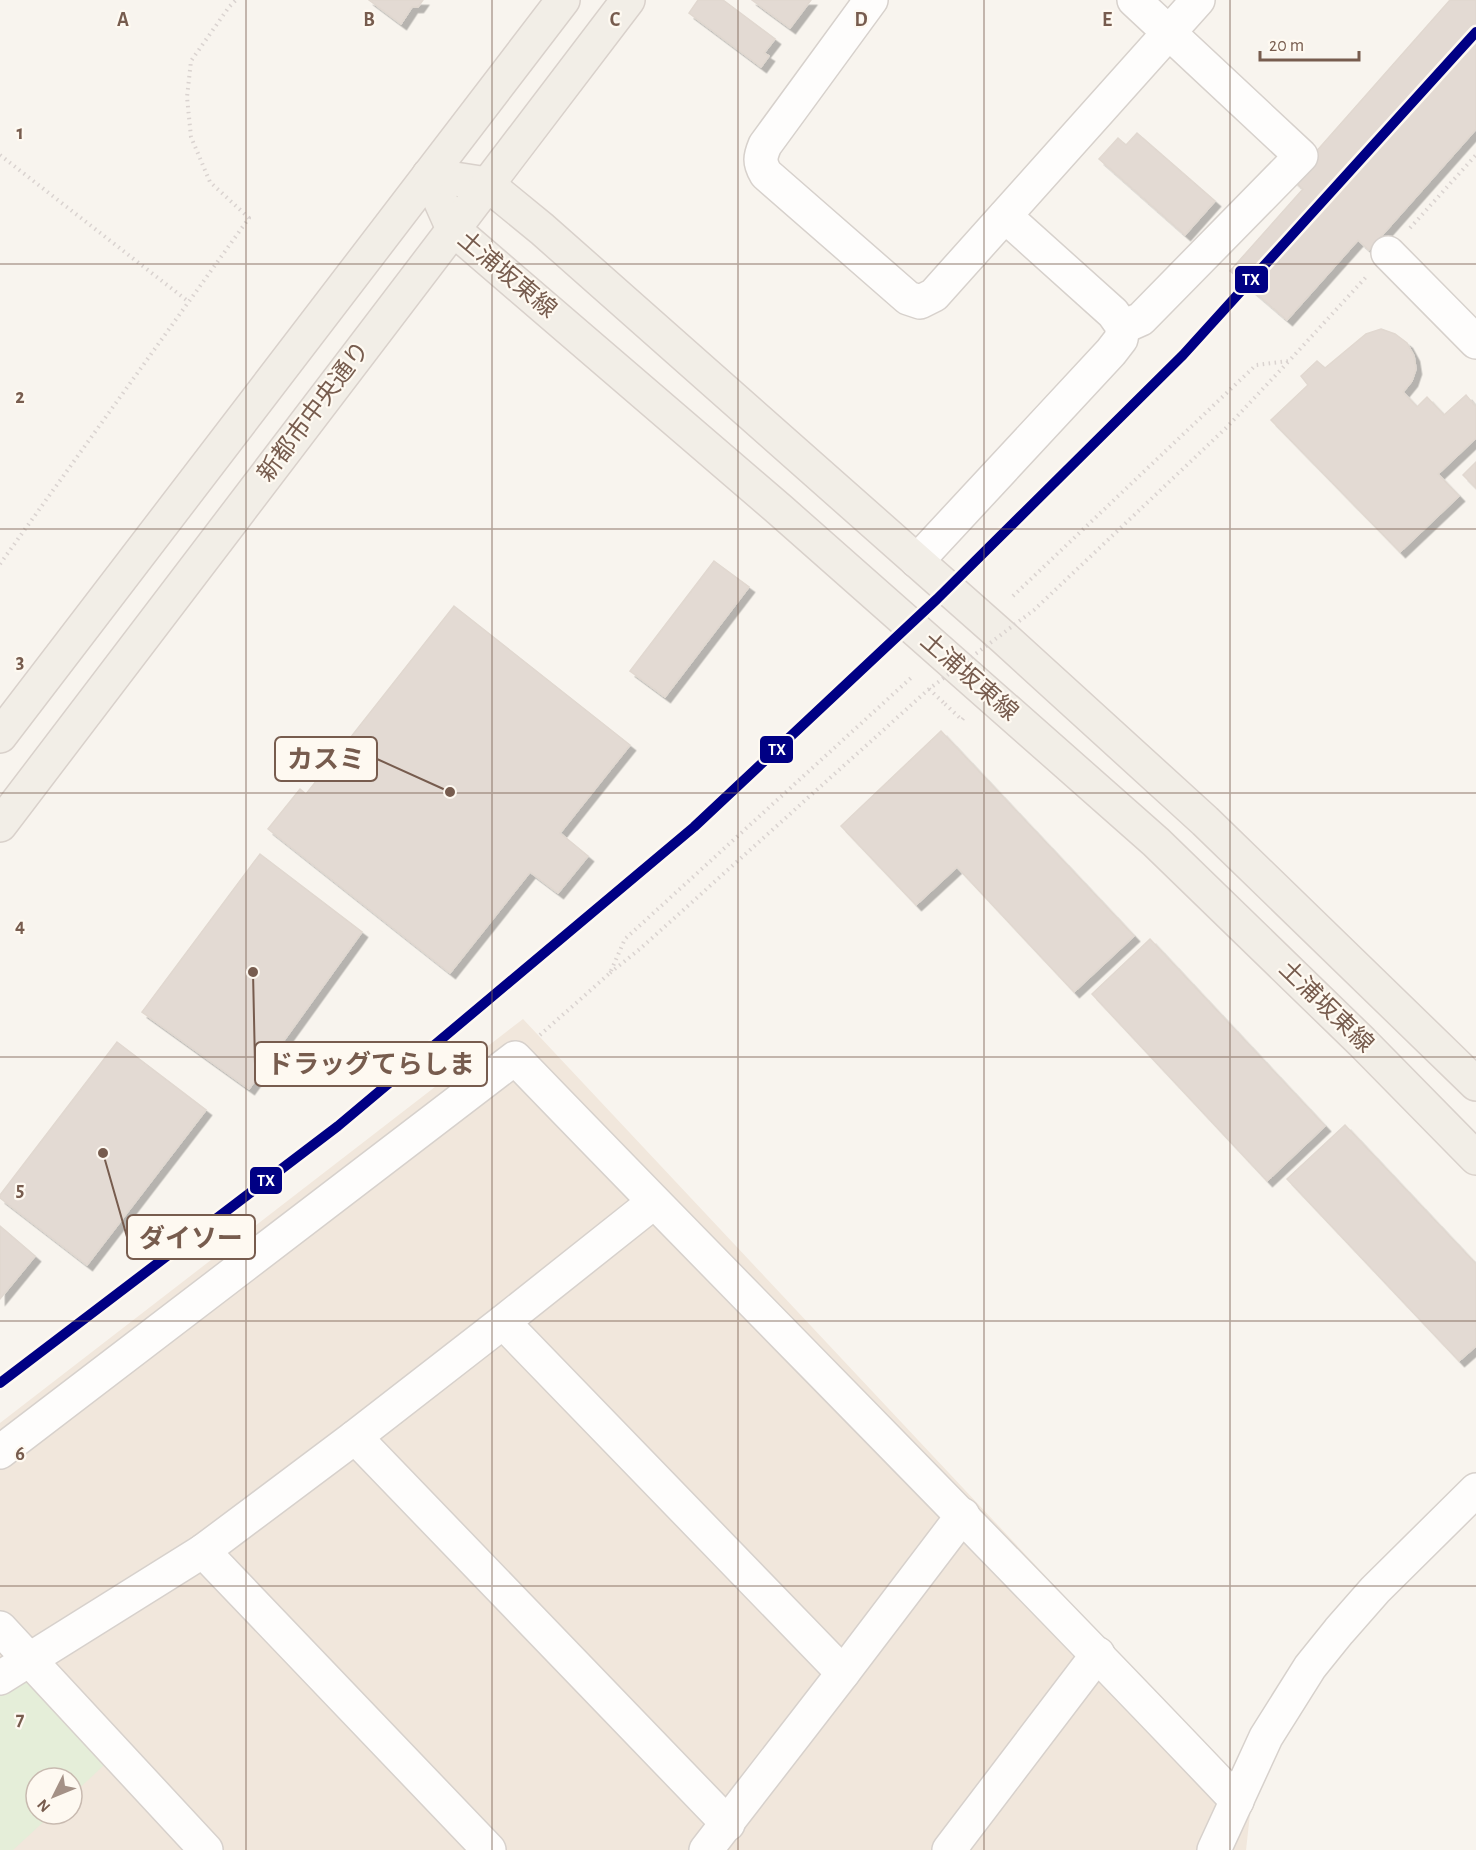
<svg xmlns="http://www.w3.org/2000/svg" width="1476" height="1850" viewBox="0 0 1476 1850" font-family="'Alegreya Sans','Noto Sans JP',sans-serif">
<defs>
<filter id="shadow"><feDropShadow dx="5.5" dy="5.5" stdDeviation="0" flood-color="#0004"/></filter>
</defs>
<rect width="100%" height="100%" fill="#f8f4ee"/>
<path fill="#f1e7dc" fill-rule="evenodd" d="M523,1019L1252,1796L1246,1850H0V1423ZM36,1778H72V1814H36Z"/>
<path fill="#e5eed9" d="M29,1659L116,1754L72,1795V1778H36V1814H52L13,1850H0V1678Z"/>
<g fill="#e3dad3" stroke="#e1d8d0" stroke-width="1.5" filter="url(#shadow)">
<path d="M369,0H423L418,7H412L401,24Z"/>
<path d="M698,0H723L775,39L764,53L769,56L761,67L689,13Z"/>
<path d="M752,0H811L790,28Z"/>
<path d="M1450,0H1476V129L1369,250L1358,240L1287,320L1230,271L1303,189L1292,179Z"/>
<path d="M1137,133L1215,201L1185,235L1099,159L1118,138L1126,145Z"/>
<path d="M1381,329L1395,334L1407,343L1414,356L1416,369L1412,381L1403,392L1417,407L1427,397L1444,415L1466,395L1476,407V438L1438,474L1459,496L1400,552L1271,420L1308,385L1301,376L1317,361L1325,368L1366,334Z"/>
<path d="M1476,462V488L1463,475Z"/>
<path d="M714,561L749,587L665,697L630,671Z"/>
<path d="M454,606L630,745L560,833L588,856L558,893L530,872L450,973L268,829L300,789L306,794Z"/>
<path d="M941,731L1134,936L1074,992L957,867L916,905L841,826Z"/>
<path d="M260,854L362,932L249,1089L142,1012Z"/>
<path d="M1150,939L1325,1126L1267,1181L1092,994Z"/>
<path d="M117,1042L206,1110L87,1265L0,1198V1195Z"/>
<path d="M1345,1125L1476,1264V1346L1459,1361L1287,1179Z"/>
<path d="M0,1226L35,1256L0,1299Z"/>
</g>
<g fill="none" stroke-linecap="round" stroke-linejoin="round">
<defs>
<g id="minor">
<path d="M871,0L765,145C760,157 759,162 766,174L908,298L920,302L934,295L1198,0"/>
<path d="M1388,253L1476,342"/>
<path d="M1123,327L1141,319L1301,156L1134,0"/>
<path d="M917,561L1111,352L1121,339L1123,327L1113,313L1005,216"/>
<path d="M503,1322L843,1673"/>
<path d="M355,1437L728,1824"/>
<path d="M0,1452L515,1058C755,1307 999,1550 1237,1801"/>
<path d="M203,1551L489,1850"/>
<path d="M0,1628L206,1850"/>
<path d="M0,1678L203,1551L355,1437L503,1322L654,1202"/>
<path d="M706,1850L843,1673L963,1515"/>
<path d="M949,1850L1098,1654"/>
<path d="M1214,1850L1266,1737L1310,1667L1339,1631L1375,1590L1476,1490"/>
</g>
<g id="major">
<path d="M429,175L453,229L780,510L1156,842L1362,1042L1476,1158"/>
<path d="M429,175L487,184L542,229L1003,637L1205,821L1476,1084"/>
<path d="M0,736L563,0"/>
<path d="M0,825L628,0"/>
</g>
</defs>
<use href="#minor" stroke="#d7d1cc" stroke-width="36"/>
<use href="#major" stroke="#d9d1cb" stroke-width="36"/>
<g stroke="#dad3d0" stroke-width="4" stroke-dasharray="1.5 4.5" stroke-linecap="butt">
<path d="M0,155L189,302"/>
<path d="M1410,228L1476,155"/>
<path d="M0,564L249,218L210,182L191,137L187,97L191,61L229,7L236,0"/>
<path d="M1013,596L1256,365L1289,361L1367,276"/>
<path d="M945,704L962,720L965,716"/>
<path d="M540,1035L610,973L625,939L913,676"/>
</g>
<use href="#minor" stroke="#fefdfc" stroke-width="33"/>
<use href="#major" stroke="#f2eee7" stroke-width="33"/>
<g stroke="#dad3d0" stroke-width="4" stroke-dasharray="1.5 4.5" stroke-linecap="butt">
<path d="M929,689L945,704"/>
<path d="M610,973L641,948L929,689L1034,610L1227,427L1289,361"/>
</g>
<defs>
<path id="rail-1" d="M0,1383L338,1126L694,827L937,599L1183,355L1476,32"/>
</defs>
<use href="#rail-1" stroke="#fef9f1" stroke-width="15"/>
<use href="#rail-1" stroke="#000084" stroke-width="10"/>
</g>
<path fill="none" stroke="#775c4e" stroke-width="1.5" stroke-opacity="0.55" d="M246,0V1850M492,0V1850M738,0V1850M984,0V1850M1230,0V1850M0,264H1476M0,529H1476M0,793H1476M0,1057H1476M0,1321H1476M0,1586H1476"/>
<g text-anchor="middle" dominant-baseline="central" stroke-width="4.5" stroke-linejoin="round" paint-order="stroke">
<g font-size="24" fill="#775c4e" stroke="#fef9f1">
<text transform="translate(507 275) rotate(40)">土浦坂東線</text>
<text transform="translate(314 412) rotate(-53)">新都市中央通り</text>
<text transform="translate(969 677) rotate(41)">土浦坂東線</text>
<text transform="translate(1326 1007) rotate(44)">土浦坂東線</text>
</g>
</g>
<g font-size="20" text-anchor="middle" font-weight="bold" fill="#775c4e" stroke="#fef9f1" stroke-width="4.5" stroke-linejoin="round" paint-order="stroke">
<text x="123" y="26">A</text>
<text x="369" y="26">B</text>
<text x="615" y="26">C</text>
<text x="861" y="26">D</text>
<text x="1107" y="26">E</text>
<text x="20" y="139">1</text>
<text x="20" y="403">2</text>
<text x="20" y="668">3</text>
<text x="20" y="932">4</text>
<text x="20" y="1196">5</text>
<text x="20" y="1460">6</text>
<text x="20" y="1725">7</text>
</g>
<path fill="none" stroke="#775c4e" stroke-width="2" d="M450 792L377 759M253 972L255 1064M103 1153L127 1237"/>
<g fill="#775c4e" stroke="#fef9f1" stroke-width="2">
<circle cx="450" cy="792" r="6"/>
<circle cx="253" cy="972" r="6"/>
<circle cx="103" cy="1153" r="6"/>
</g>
<g fill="#fef9f1" stroke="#775c4e" stroke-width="2">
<rect x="275" y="737" width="102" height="44" rx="6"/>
<rect x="255" y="1042" width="232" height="44" rx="6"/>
<rect x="127" y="1215" width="128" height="44" rx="6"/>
</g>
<g font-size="26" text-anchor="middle" font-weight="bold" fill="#775c4e">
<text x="326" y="768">カスミ</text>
<text x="371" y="1073">ドラッグてらしま</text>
<text x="191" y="1247">ダイソー</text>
</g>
<g stroke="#fef9f1" stroke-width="2">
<rect x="1234" y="265" width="35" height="29" rx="6" fill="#000084"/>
<rect x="759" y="735" width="35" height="29" rx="6" fill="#000084"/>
<rect x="249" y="1166" width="34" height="29" rx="6" fill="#000084"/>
</g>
<g font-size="16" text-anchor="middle" font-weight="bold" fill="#fff">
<text x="1251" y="285">TX</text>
<text x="777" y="755">TX</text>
<text x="266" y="1186">TX</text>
</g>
<g transform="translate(54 1796) rotate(227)"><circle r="28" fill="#fef9f1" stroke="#c8bab0" stroke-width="1.5"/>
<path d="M0-4.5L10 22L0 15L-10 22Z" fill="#a49186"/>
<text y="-9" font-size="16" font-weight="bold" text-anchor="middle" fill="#775c4e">N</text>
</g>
<path d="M1260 51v9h99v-9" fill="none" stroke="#775c4e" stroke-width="3"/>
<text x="1269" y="51" font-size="18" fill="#775c4e" stroke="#fef9f1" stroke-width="4.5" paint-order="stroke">20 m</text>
</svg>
